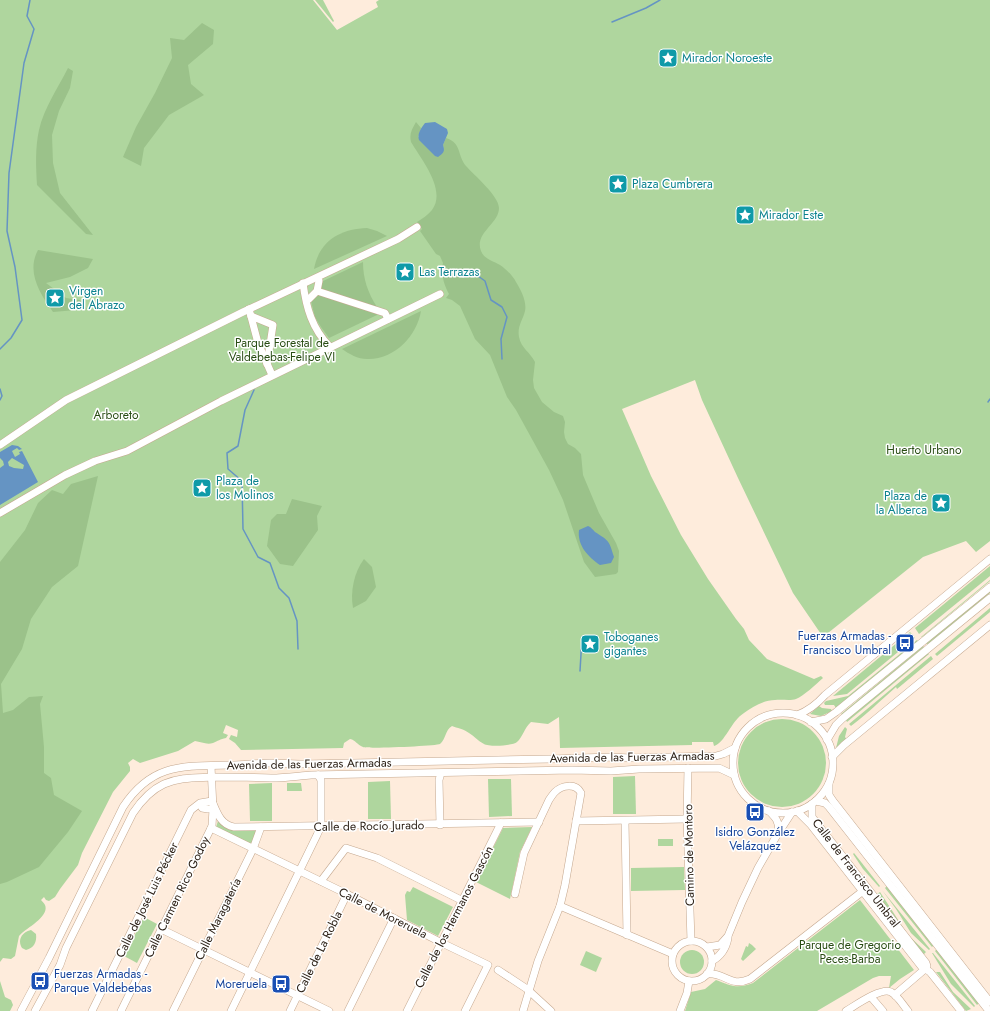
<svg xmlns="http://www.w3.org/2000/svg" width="990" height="1011" viewBox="0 0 990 1011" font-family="Jost,sans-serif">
<rect width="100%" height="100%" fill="#feecdc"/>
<g fill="#afd69e">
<path d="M0,0H313L337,30L378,7L376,2L379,0H990V541L976,552L966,541L923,557L823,637L793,593L738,478L702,400L695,380L622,409L651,476L681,535L708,579L736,619L744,629L749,640L767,659L814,679L821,676L823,678C816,684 804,696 796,699C790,701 782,699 775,700C764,700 752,707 744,713C731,721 725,743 714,746L713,742H692V745L560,748L559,717L548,724L531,722C524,728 523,737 517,742C512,746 489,747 484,744C478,741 474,736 469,733C464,729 457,728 452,726C445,730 446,739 440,744C436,746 368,749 363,747C357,745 356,740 350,739L344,743L343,748L241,750L235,743L229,739L231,735L237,737L238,730L226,725L223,733L228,735L226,738C220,739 218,741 213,743C207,745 201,742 195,741L178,751L140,763L133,759L128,763L130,767V771L113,792L82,853L78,865L60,889L55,897L49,901L46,900L44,897L41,900C42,901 44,903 45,905C50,917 24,929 19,936L15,956L11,959L3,958L0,962Z"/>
<path d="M315,0H323L334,21L333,22Z"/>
<path d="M990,566V576L919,634L915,628Z"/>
<path d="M990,580V581L922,637H921Z"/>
<path d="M990,590V593L928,645L926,643Z"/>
<path d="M990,608V612L937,656L935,654Z"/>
<path d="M910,632L915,638L847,694L833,696Z"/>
<path d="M917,640L918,641L836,708L834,705H825L824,703L826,701L848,696Z"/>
<path d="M923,646L924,647L842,715L841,714Z"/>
<path d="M928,653L929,654L847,722L846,720Z"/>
<path d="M931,656L933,659L897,689L896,687C880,701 868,713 851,726L849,724Z"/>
<path d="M819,706L822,708L831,709L832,711L821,716L810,714Z"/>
<circle cx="782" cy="763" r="44"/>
<path d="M845,727L847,729L845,737L847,740L836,748L839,736Z"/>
<path d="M635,776L636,814H613V777Z"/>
<path d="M488,779H511L512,816L489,817Z"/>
<path d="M390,781L391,819H368V782Z"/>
<path d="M272,783V821H250L249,784Z"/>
<path d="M287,783H301L302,791H287Z"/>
<path d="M218,821L256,829L258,832L251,844L216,827Z"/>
<path d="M532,827L520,852L510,899L476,882L503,828Z"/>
<rect x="658" y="839" width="15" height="7"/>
<path d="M854,853L880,886L879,887L863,869L853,854Z"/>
<path d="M684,867L685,890L631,891V868Z"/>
<path d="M887,886L934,945L932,947L885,888Z"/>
<path d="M413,887L453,907L438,936L407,920L405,895L407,891L410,892Z"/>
<path d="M882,890L930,949L929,950L911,933L896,909Z"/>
<path d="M880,892L908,935L926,952L923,955L876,895Z"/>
<path d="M860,900L914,970L900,979L889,988L891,976H879L873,978L817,1011H685L691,992L705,989L716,980C731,986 737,989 753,983Z"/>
<path d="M144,917L157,924L137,963L124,956Z"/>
<path d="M31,930L36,934C37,942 34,948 26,950L22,948C17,940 22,932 31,930Z"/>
<path d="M749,943L752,945L756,949L743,961L741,959L746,946L748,947Z"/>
<path d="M937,949L979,1003L977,1005L935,951Z"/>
<circle cx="692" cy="962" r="12"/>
<path d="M586,951L602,958L596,972L580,965Z"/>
<path d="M932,953H933L975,1006L974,1007L951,984Z"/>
<path d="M936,972H940L953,992L971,1009L966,1011Z"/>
<path d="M0,981L5,997L11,1000L13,1005L10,1011H0Z"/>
</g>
<g fill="#9bc28a">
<path d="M202,23L214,30L213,44L188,65L191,84L204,95L169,115L144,148L141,166L123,157L136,127L155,93L172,58L170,38L184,40Z"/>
<path d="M68,68L73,71L70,88L59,111L52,135L53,163L60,193L93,235L86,234L37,185C36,167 35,148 39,130C44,108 58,88 68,68Z"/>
<path d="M416,122L421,128L418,137L444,149L443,145L446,138C462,143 457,155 466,166C474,175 499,196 499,208C499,224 474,233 481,251C484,259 493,261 500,265C506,269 513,276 516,282C521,290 527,302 525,311C523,320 517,326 519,337C521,348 530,352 535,362L533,380L534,388L542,402L554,412L563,416L565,422L564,432L565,438L568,444L575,448L581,454L583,475L599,513L616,543L619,551L618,572L616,574L595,577L584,562L563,500L549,470L516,410L507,397L490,355L475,339L460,306L452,300L446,298L449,294C444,285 440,272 443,263L440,256L436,254L420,231L422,229L417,222C422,219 428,215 432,210C447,190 421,159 411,142C409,134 412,129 416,122Z"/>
<path d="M367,228L377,231L387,236L314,269C319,241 340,229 367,228Z"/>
<path d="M38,250L93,259L88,268L70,277L46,283L66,298L80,300L87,309L53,312C40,294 26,272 38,250Z"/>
<path d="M363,262C363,279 368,293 377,307L376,312L377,315L329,338L321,327L315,317L312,305L311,300L321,282Z"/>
<path d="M421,311C417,336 394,360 367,359C358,359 349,354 342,349Z"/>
<path d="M98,476L78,566L52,587L31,619L22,649L1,684L3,713L13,710L29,697L43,696L40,704L44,747V773L51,778L54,795L82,811L68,832L39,867L7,882L0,884V562L25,530L38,503L52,490L63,494L71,484Z"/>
<path d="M292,499L322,506L317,516L318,530L293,566L280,564L267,546L271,520L277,514H286Z"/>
<path d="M364,559L372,567L376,587L366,601L353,608C350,592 354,572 364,559Z"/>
</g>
<g fill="#6594c3" fill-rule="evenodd">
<path d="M435,122L447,129L448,133L443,145C445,151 444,153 438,157L435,156L419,140C417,134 421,128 425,123Z"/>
<path d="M12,445L18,446L22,449L19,450L17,448L12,451L15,457L20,454L19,452L22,451L38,482L0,505V468L4,465L3,461L0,458V452ZM12,458L24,465L23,469L14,468L9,466L8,462Z"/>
<path d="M588,526C591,527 593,530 595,532C609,541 609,540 614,557L611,563L600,565C588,557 577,545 579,530Z"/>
</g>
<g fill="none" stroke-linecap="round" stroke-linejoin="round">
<g stroke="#6594c3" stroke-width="1.5">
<path d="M612,22L646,8L660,0"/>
<path d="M462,275L478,276L485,281L491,300L502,307L507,317L501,339L502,359"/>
<path d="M0,349L11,338L22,320L15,267L7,231L9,173L24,63L34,29L27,16L30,0"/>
<path d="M0,389L2,396L0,400"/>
<path d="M254,390L245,410L238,446L227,453L228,469L242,481L243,529L258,557L270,563L279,588L289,598L297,621L298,649"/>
<path d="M988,402L990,399"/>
<path d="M580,671L582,637"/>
</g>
<defs>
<g id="minor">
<path d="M303,283C306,307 312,329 330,347"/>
<path d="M317,291L385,313L388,319"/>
<path d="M309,299L317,291L319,281"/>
<path d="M249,309L258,343L272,375"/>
<path d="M251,316L273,325L267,364"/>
<path d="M0,445L66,400L243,312L398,239L417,227"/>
<path d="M0,513L65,475L95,461L127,451L221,401L440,294"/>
<circle cx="783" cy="763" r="50"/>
<path d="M797,715C808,711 817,704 825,695L990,559"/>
<path d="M811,722L826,719L836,712L990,587"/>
<path d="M827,740L836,725L842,719L990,598"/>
<path d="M832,757L844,745L990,625"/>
<path d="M688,768L687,819L691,941"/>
<path d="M829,784V795L833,801L990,1002"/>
<path d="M212,801C217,813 221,825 234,827L539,822"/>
<path d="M816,801L825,803L829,807L989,1011"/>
<path d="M812,804V817L926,963L927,966L925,969"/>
<path d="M201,805L202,808L208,809"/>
<path d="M769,811C775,817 780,822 778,831"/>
<path d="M797,811L811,825L921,966L930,972L961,1011"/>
<path d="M576,821L687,819"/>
<path d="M625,821L627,935"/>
<path d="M440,825L439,780L441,773"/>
<path d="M211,828L347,894L442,943L488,965L465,1011"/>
<path d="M321,881L346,848L377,858L463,901"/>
<path d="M515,894L524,853L549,800C551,797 553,794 555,792C562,785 576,783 581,793L565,885L560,906L538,961L523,1011"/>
<path d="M560,906L673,954"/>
<path d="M161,929L329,1011"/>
<circle cx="692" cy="961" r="20"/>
<path d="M707,947L720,945L728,936L742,902L758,868L777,835L792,812"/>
<path d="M712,961C721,956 726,949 728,938"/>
<path d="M498,970L527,989L551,1011"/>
<path d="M707,974C725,972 730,988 750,979L863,891"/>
<path d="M896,996L897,993L925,969"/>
<path d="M871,997L883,1011"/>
<path d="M21,1011L49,958L123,807C152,763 183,766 231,765C244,765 257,763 271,763C282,763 293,764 304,764L551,759L611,757L630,758L716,756L723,754L735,748"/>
<path d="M35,1011L60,965L66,948L133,813C141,801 151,790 164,784C180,777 196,778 213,777C232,777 252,777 271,778C285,778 298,776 311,775L572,770L611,771L639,769L719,768L734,775"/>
<path d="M92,1011L191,810L200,803L212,801"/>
<path d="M121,1011L212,826L213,809L211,766"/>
<path d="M173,1011L253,849L261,827"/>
<path d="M231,1011L317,835L321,826V780L318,775"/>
<path d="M290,1011L347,894"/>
<path d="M348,1011L394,918"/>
<path d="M407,1011L501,823"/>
<path d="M680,1011L687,993L689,981"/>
<path d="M846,1011C856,1005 881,987 891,992C898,996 903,1005 908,1011"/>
</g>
</defs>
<use href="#minor" stroke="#c5a88f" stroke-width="8"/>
<use href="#minor" stroke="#fff" stroke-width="7"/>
</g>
<defs>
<symbol id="sight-square" viewBox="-11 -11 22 22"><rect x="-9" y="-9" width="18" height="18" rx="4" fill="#0f9aa8" stroke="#fff"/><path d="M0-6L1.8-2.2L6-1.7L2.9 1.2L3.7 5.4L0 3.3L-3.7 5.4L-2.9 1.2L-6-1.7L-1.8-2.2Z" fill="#fff"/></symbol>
<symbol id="bus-square" viewBox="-11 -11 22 22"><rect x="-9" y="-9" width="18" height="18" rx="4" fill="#1a4fb4" stroke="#fff"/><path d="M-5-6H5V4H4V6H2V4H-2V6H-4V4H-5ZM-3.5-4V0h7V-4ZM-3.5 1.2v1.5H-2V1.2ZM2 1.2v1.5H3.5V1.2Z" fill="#fff"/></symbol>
</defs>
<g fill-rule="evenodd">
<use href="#sight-square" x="657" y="47" width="22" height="22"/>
<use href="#sight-square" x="607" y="173" width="22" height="22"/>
<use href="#sight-square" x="734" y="204" width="22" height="22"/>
<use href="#sight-square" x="394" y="261" width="22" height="22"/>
<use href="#sight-square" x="44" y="287" width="22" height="22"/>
<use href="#sight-square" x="191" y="477" width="22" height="22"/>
<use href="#sight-square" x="930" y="492" width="22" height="22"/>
<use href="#bus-square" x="894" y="632" width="22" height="22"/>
<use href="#sight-square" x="579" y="633" width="22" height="22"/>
<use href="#bus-square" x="744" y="801" width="22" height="22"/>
<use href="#bus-square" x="29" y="970" width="22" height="22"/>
<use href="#bus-square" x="270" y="973" width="22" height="22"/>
</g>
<g text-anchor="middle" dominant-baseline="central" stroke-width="3" stroke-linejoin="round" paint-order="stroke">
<g font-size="12" fill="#0d838f" stroke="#fff" text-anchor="start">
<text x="682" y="58">Mirador Noroeste</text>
<text x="632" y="184">Plaza Cumbrera</text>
<text x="759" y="215">Mirador Este</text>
<text x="419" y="272">Las Terrazas</text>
<text x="69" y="291">Virgen<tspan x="69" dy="14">del Abrazo</tspan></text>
<text x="216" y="481">Plaza de<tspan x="216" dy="14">los Molinos</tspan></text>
<text x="927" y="496" text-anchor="end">Plaza de<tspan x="927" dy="14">la Alberca</tspan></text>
<text x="604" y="637">Toboganes<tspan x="604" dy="14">gigantes</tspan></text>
</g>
<g font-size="12" fill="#294d14" stroke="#fff">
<text x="282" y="343">Parque Forestal de<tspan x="282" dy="14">Valdebebas-Felipe VI</tspan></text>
<text x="116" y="415">Arboreto</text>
<text x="924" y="450">Huerto Urbano</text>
<text x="850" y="945">Parque de Gregorio<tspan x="850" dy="14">Peces-Barba</tspan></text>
</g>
<g font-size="12" fill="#164399" stroke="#fff" text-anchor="end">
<text x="891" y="636">Fuerzas Armadas -<tspan x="891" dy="14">Francisco Umbral</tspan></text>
<text x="755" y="832" text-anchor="middle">Isidro González<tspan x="755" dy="14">Velázquez</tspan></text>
<text x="54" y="974" text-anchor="start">Fuerzas Armadas -<tspan x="54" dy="14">Parque Valdebebas</tspan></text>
<text x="267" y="984">Moreruela</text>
</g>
<g font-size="12" fill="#2d2218" stroke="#fff">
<text transform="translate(632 757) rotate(-1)">Avenida de las Fuerzas Armadas</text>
<text transform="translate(309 764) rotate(-1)">Avenida de las Fuerzas Armadas</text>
<text transform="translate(369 826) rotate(-1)">Calle de Rocío Jurado</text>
<text transform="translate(689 855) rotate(-91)">Camino de Montoro</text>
<text transform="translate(856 873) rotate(52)">Calle de Francisco Umbral</text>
<text transform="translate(177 897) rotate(-64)">Calle Carmen Rico Godoy</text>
<text transform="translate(147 900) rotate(-64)">Calle de José Luis Pécker</text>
<text transform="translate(383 913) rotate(27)">Calle de Moreruela</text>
<text transform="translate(454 917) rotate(-63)">Calle de los Hermanos Gascón</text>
<text transform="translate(218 919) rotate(-64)">Calle Maragatería</text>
<text transform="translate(319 952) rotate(-64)">Calle de La Robla</text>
</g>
</g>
</svg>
